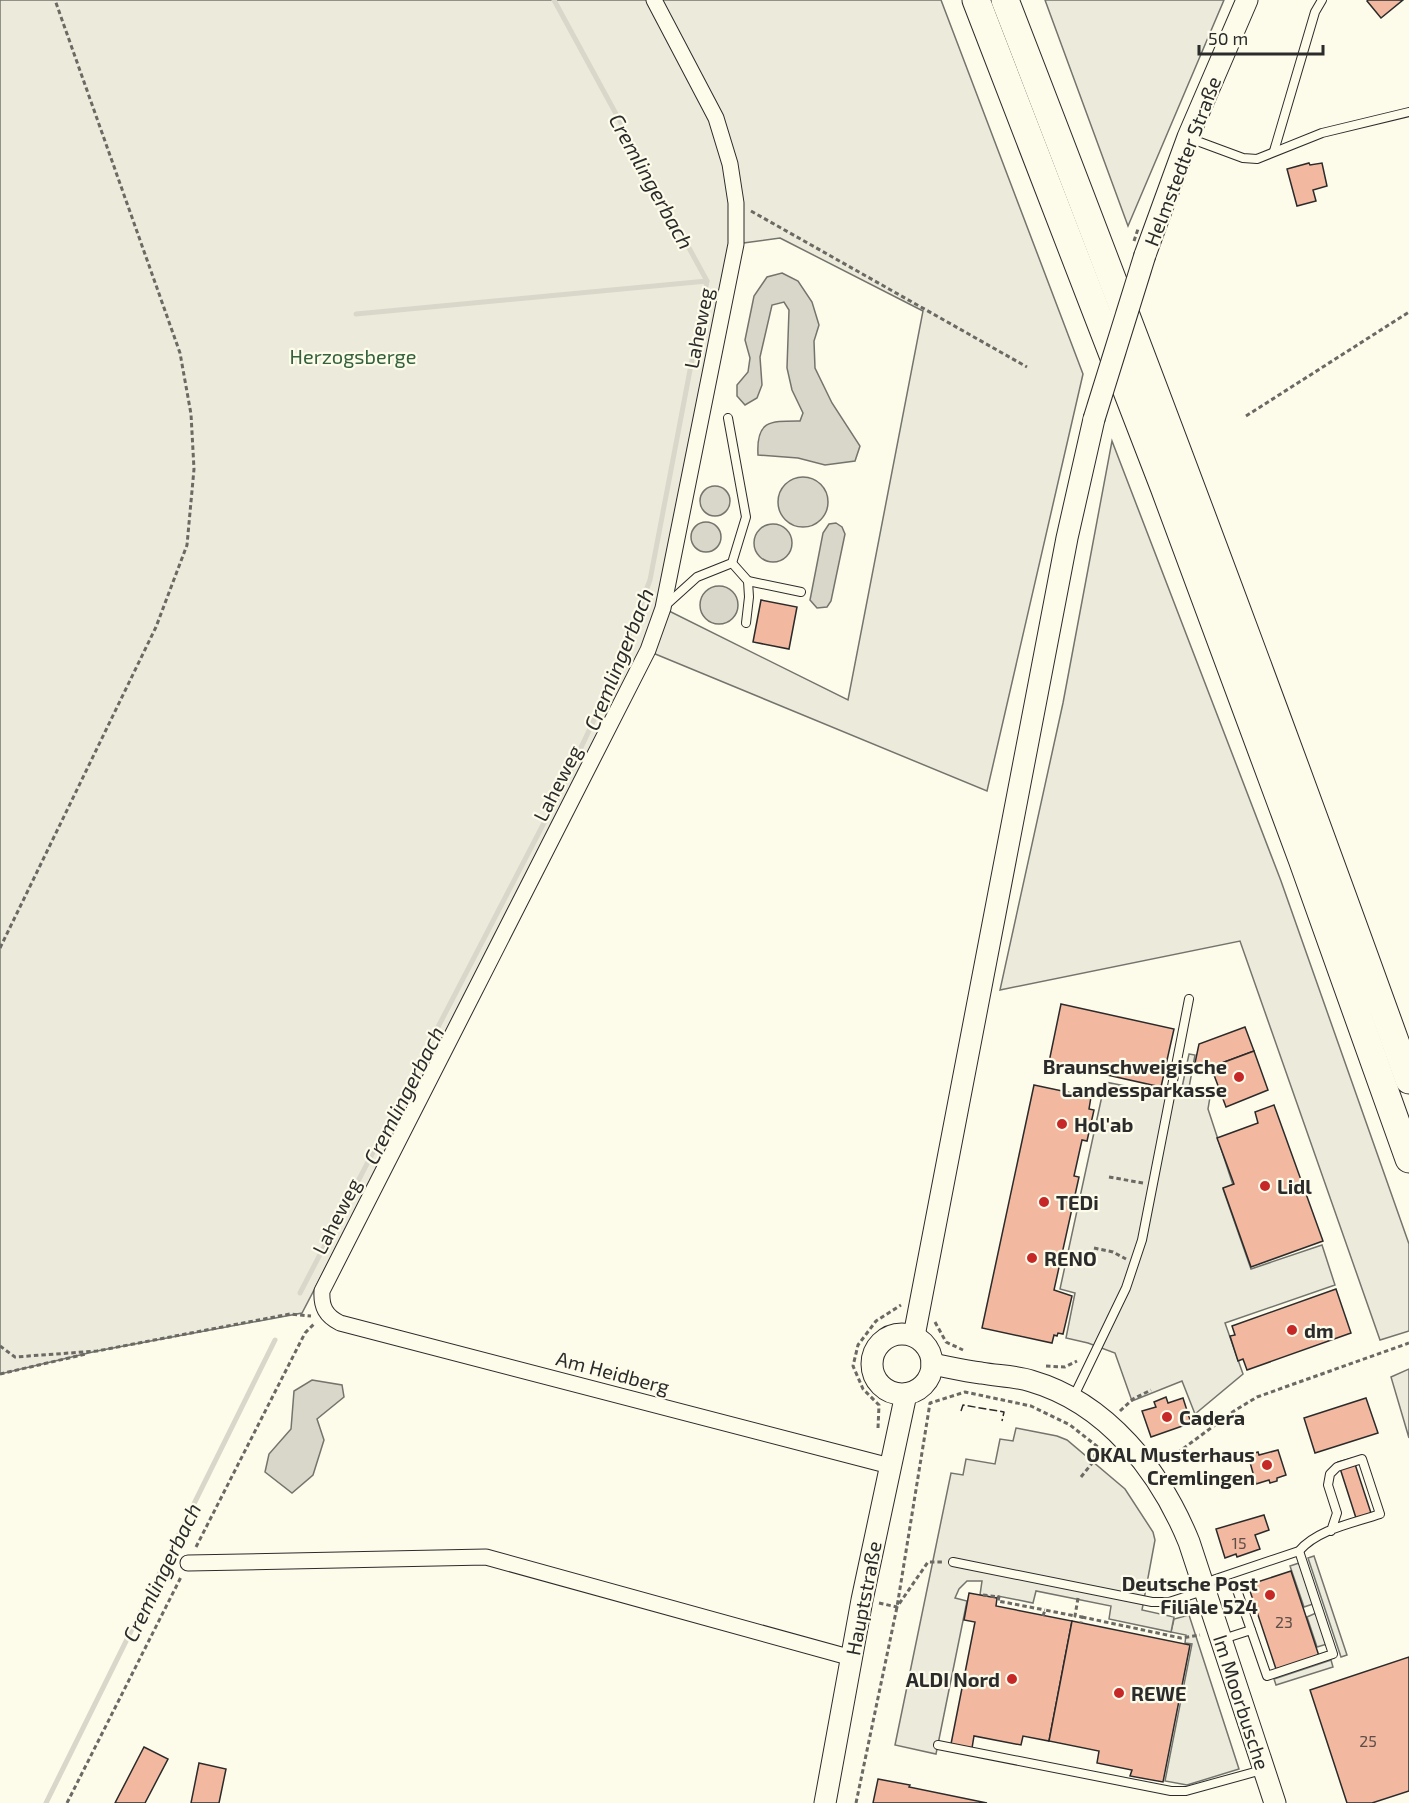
<svg xmlns="http://www.w3.org/2000/svg" width="1409" height="1803" viewBox="0 0 1409 1803" font-family="'Exo 2',sans-serif">
<rect width="100%" height="100%" fill="#fdfbea"/>
<g fill="#ecebdb" stroke="#74746e" stroke-width="1.5" fill-rule="evenodd">
<path d="M0,0H941L1083,374L987,791L648,651L302,1313L97,1351L0,1374ZM780,238L923,311L848,700L663,608L736,244Z"/>
<path d="M1045,0H1224L1128,226Z"/>
<path d="M1112,441L1281,881L1409,1244V1331L1380,1340L1240,941L1000,990L1063,703Z"/>
<path d="M1409,1369V1438L1391,1377Z"/>
<path d="M1189,1615L1239,1769L1187,1785L1165,1781L1192,1644L1185,1643L1186,1635L1171,1632L1174,1619Z"/>
</g>
<g fill="#eceadb" stroke="#74746e" stroke-width="1.5">
<path d="M1189,1054L1195,1055L1188,1093L1210,1097L1208,1109L1233,1185L1223,1189L1251,1269L1322,1245L1335,1285L1225,1323L1243,1374L1195,1414L1182,1381L1132,1401L1115,1353L1088,1343L1066,1338L1075,1293L1060,1289L1105,1082L1180,1097Z"/>
<path d="M1016,1428L1057,1436L1067,1440L1125,1489L1153,1532L1155,1540L1142,1610L1174,1617L1171,1632L1109,1619L1111,1606L1036,1591L1033,1603L998,1596L997,1598L980,1595L982,1581H967L959,1589L955,1598L967,1601L936,1754L895,1745L951,1473L963,1475L966,1459L995,1464L1000,1439L1013,1441Z"/>
<path d="M1314,1556L1347,1655L1341,1657L1308,1558Z"/>
<path d="M1299,1563L1313,1604L1304,1607L1290,1566Z"/>
<path d="M1316,1613L1327,1644L1317,1647L1307,1617Z"/>
<path d="M1331,1660L1333,1667L1276,1685L1274,1679Z"/>
</g>
<g fill="#d8d7c9" stroke="#74746e" stroke-width="1.5">
<path d="M782,273L798,281L812,302L819,325L814,341L815,368L832,403L860,446L855,461L825,465L798,458L758,455C756,420 770,421 800,421L803,413L792,390L787,368L789,310L784,302L772,305L760,357L762,385L757,398L745,405L737,396V385L748,372L750,358L745,340L754,296L767,277Z"/>
<circle cx="803" cy="502" r="25"/>
<circle cx="715" cy="501" r="15"/>
<circle cx="706" cy="537" r="15"/>
<path d="M836,523L842,527L845,534L831,601L827,607L817,608L810,600L823,533L829,524Z"/>
<circle cx="773" cy="543" r="19"/>
<circle cx="719" cy="605" r="19"/>
<path d="M312,1380L342,1385L344,1397L317,1419L324,1440L313,1475L292,1493L265,1472L269,1454L291,1429L294,1391Z"/>
</g>
<g fill="none" stroke-linecap="round" stroke-linejoin="round">
<g stroke="#d8d7c9" stroke-width="5">
<path d="M356,314L707,281"/>
<path d="M300,1293L561,790L610,686L650,580L707,281L554,0"/>
<path d="M46,1803L275,1340"/>
</g>
</g>
<g fill="#f2b8a0" stroke="#2b2b2b" stroke-width="1.5">
<path d="M1368,0H1403L1381,18L1367,1Z"/>
<path d="M1309,163L1310,165L1322,163L1327,186L1313,190L1316,201L1297,206L1287,169Z"/>
<path d="M761,600L797,607L789,649L753,642Z"/>
<path d="M1061,1004L1174,1029L1161,1087L1049,1062Z"/>
<path d="M1245,1027L1254,1051L1211,1067L1195,1063L1199,1044Z"/>
<path d="M1254,1051L1268,1090L1226,1107L1211,1067Z"/>
<path d="M1034,1085L1091,1097L1089,1109L1094,1110L1087,1141L1082,1140L1074,1176L1079,1177L1054,1290L1072,1296L1063,1334L1058,1333L1057,1336L1054,1335L1052,1343L982,1328Z"/>
<path d="M1274,1105L1323,1241L1251,1267L1223,1188L1234,1184L1217,1138L1258,1123L1255,1112Z"/>
<path d="M1336,1289L1351,1333L1247,1370L1243,1359L1238,1361L1230,1336L1235,1335L1232,1326Z"/>
<path d="M1166,1397L1168,1403L1183,1398L1191,1423L1151,1437L1142,1411L1156,1407L1154,1402Z"/>
<path d="M1366,1398L1378,1433L1315,1453L1304,1418Z"/>
<path d="M1278,1450L1286,1475L1277,1478V1481L1270,1483L1269,1480L1256,1484L1248,1455L1258,1452L1259,1455Z"/>
<path d="M1353,1458L1371,1513L1356,1518L1338,1462Z"/>
<path d="M1264,1515L1269,1530L1255,1535L1260,1549L1237,1557L1236,1554L1225,1558L1216,1529Z"/>
<path d="M1291,1571L1319,1656L1276,1669L1248,1585Z"/>
<path d="M969,1593L997,1598L996,1606L1072,1621L1049,1741L1023,1736L1021,1745L974,1736L972,1748L951,1744L975,1622L964,1620Z"/>
<path d="M1072,1621L1190,1645L1163,1782L1130,1776L1132,1770L1097,1763L1099,1751L1049,1741Z"/>
<path d="M1409,1657V1791L1372,1803H1347L1310,1690Z"/>
<path d="M144,1747L168,1759L145,1803H115Z"/>
<path d="M199,1763L226,1769L219,1803H191Z"/>
<path d="M878,1779L910,1785L909,1787L987,1803H873Z"/>
</g>
<g fill="none" stroke-linecap="round" stroke-linejoin="round">
<defs>
<g id="lane">
<path d="M1189,138L1243,158L1257,159L1322,133L1409,112"/>
<path d="M1274,151L1315,12L1322,0"/>
<path d="M732,563L748,581L749,597L746,623"/>
<path d="M748,581L801,592"/>
<path d="M666,605L697,577L732,563L746,517L728,418"/>
<path d="M1073,1398L1126,1288L1142,1240L1189,999"/>
<path d="M953,1562L1152,1602H1169L1203,1591"/>
<path d="M1204,1583L1299,1551C1318,1529 1354,1523 1380,1514L1362,1459L1337,1467L1330,1474L1328,1485L1337,1513L1331,1531"/>
<path d="M1237,1590L1251,1630"/>
<path d="M1223,1639L1251,1630L1267,1676L1333,1654L1299,1551"/>
<path d="M938,1745L1171,1791H1186L1262,1770"/>
</g>
<g id="street">
<path d="M654,0L716,118L730,164L736,203V244L663,608L648,650L322,1291C321,1307 326,1316 340,1323L890,1466"/>
<path d="M188,1563L486,1557L852,1658"/>
</g>
<g id="secondary">
<path d="M1145,255L1188,137L1247,0"/>
<circle cx="902" cy="1364" r="30"/>
<path d="M914,1336L1067,538L1094,419"/>
<path d="M932,1364C948,1367 965,1371 981,1373C998,1376 1015,1376 1031,1381C1107,1403 1160,1471 1189,1542L1275,1803"/>
<path d="M825,1803L862,1600L906,1394"/>
</g>
<g id="highway">
<path d="M976,0L1164,487L1302,859L1409,1159"/>
<path d="M1005,0C1144,359 1279,718 1409,1080"/>
</g>
</defs>
<use href="#lane" stroke="#2b2b2b" stroke-width="10"/>
<use href="#street" stroke="#2b2b2b" stroke-width="17"/>
<use href="#secondary" stroke="#2b2b2b" stroke-width="23"/>
<use href="#highway" stroke="#2b2b2b" stroke-width="29"/>
<g stroke="#6a6964" stroke-width="3" stroke-dasharray="4.5 3" stroke-linecap="butt">
<path d="M751,211L1027,367"/>
<path d="M1246,416L1409,312"/>
<path d="M0,948L156,627L187,545L194,469L191,414L180,353L55,0"/>
<path d="M1109,1177L1143,1183"/>
<path d="M1094,1248L1113,1252L1126,1259"/>
<path d="M935,1322L946,1342L963,1350"/>
<path d="M0,1346L15,1357L97,1351L290,1314L311,1316"/>
<path d="M1046,1366L1065,1367L1077,1361"/>
<path d="M0,1374L86,1354"/>
<path d="M1120,1411L1133,1399L1151,1390"/>
<path d="M878,1428L879,1405L863,1389L853,1366L858,1345L876,1321L901,1305"/>
<path d="M1165,1462L1234,1411L1257,1397L1409,1343"/>
<path d="M1081,1477L1093,1462L1097,1445"/>
<path d="M196,1547L305,1333L315,1323"/>
<path d="M983,1595L999,1597L998,1601L1045,1610"/>
<path d="M1078,1598L1075,1616L1082,1617L1081,1623"/>
<path d="M879,1603L897,1607L928,1562H942"/>
<path d="M1043,1616L1045,1610L1075,1616"/>
<path d="M1082,1617L1181,1638L1200,1635"/>
<path d="M67,1803L181,1577"/>
<path d="M856,1803L897,1607L930,1403L965,1392L1031,1406L1070,1425L1117,1462"/>
</g>
<use href="#lane" stroke="#fdfbea" stroke-width="8"/>
<use href="#street" stroke="#fdfbea" stroke-width="15"/>
<use href="#secondary" stroke="#fdfbea" stroke-width="21"/>
<use href="#highway" stroke="#fdfbea" stroke-width="27"/>
<defs>
<path id="secondary-bridge" d="M1094,419L1145,255"/>
</defs>
<use href="#secondary-bridge" stroke="#2b2b2b" stroke-width="23" stroke-linecap="butt"/>
<path stroke="#6a6964" stroke-width="3" stroke-dasharray="4.5 3" stroke-linecap="butt" d="M1134,241L1138,229"/>
<use href="#secondary-bridge" stroke="#fdfbea" stroke-width="21"/>
<path stroke="#2b2b2b" stroke-width="1.5" stroke-dasharray="8 3" stroke-linecap="butt" d="M961,1411L963,1405L1004,1412L1002,1421"/>
</g>
<g fill="#c62828" stroke="#fdfbea" stroke-width="2">
<circle cx="1239" cy="1077" r="6"/>
<circle cx="1062" cy="1124" r="6"/>
<circle cx="1265" cy="1186" r="6"/>
<circle cx="1044" cy="1202" r="6"/>
<circle cx="1032" cy="1258" r="6"/>
<circle cx="1292" cy="1330" r="6"/>
<circle cx="1167" cy="1417" r="6"/>
<circle cx="1267" cy="1465" r="6"/>
<circle cx="1270" cy="1595" r="6"/>
<circle cx="1012" cy="1679" r="6"/>
<circle cx="1119" cy="1693" r="6"/>
</g>
<g text-anchor="middle" dominant-baseline="central" stroke-width="4.5" stroke-linejoin="round" paint-order="stroke">
<g font-size="16" fill="#5d4e48">
<text x="1239" y="1542">15</text>
<text x="1284" y="1621">23</text>
<text x="1368" y="1740">25</text>
</g>
<g font-size="20" fill="#2b2b2b" stroke="#fdfbea">
<text transform="translate(1182 161) rotate(-69)">Helmstedter Straße</text>
<text transform="translate(698 328) rotate(-79)">Laheweg</text>
<text transform="translate(557 783) rotate(-63)">Laheweg</text>
<text transform="translate(336 1216) rotate(-63)">Laheweg</text>
<text transform="translate(613 1372) rotate(15)">Am Heidberg</text>
<text transform="translate(863 1598) rotate(-79)">Hauptstraße</text>
<text transform="translate(1242 1702) rotate(72)">Im Moorbusche</text>
</g>
<g font-size="20" fill="#34623c" stroke="#fdfbea">
<text x="353" y="356">Herzogsberge</text>
</g>
<g font-size="20" font-weight="bold" fill="#2b2b2b" stroke="#fdfbea" text-anchor="start">
<text x="1227" y="1066" text-anchor="end">Braunschweigische<tspan x="1227" dy="23">Landessparkasse</tspan></text>
<text x="1074" y="1124">Hol'ab</text>
<text x="1277" y="1186">Lidl</text>
<text x="1056" y="1202">TEDi</text>
<text x="1044" y="1258">RENO</text>
<text x="1304" y="1330">dm</text>
<text x="1179" y="1417">Cadera</text>
<text x="1255" y="1454" text-anchor="end">OKAL Musterhaus<tspan x="1255" dy="23">Cremlingen</tspan></text>
<text x="1258" y="1583" text-anchor="end">Deutsche Post<tspan x="1258" dy="23">Filiale 524</tspan></text>
<text x="1000" y="1679" text-anchor="end">ALDI Nord</text>
<text x="1131" y="1693">REWE</text>
</g>
<g font-size="21" font-style="italic" fill="#2b2b2b" stroke="#fdfbea">
<text transform="translate(652 181) rotate(61)">Cremlingerbach</text>
<text transform="translate(618 659) rotate(-68)">Cremlingerbach</text>
<text transform="translate(403 1095) rotate(-63)">Cremlingerbach</text>
<text transform="translate(161 1572) rotate(-64)">Cremlingerbach</text>
</g>
</g>
<path d="M1199 45v9h124v-9" fill="none" stroke="#2b2b2b" stroke-width="3"/>
<text x="1208" y="45" font-size="18" fill="#2b2b2b" stroke="#fdfbea" stroke-width="4.5" paint-order="stroke">50 m</text>
</svg>
